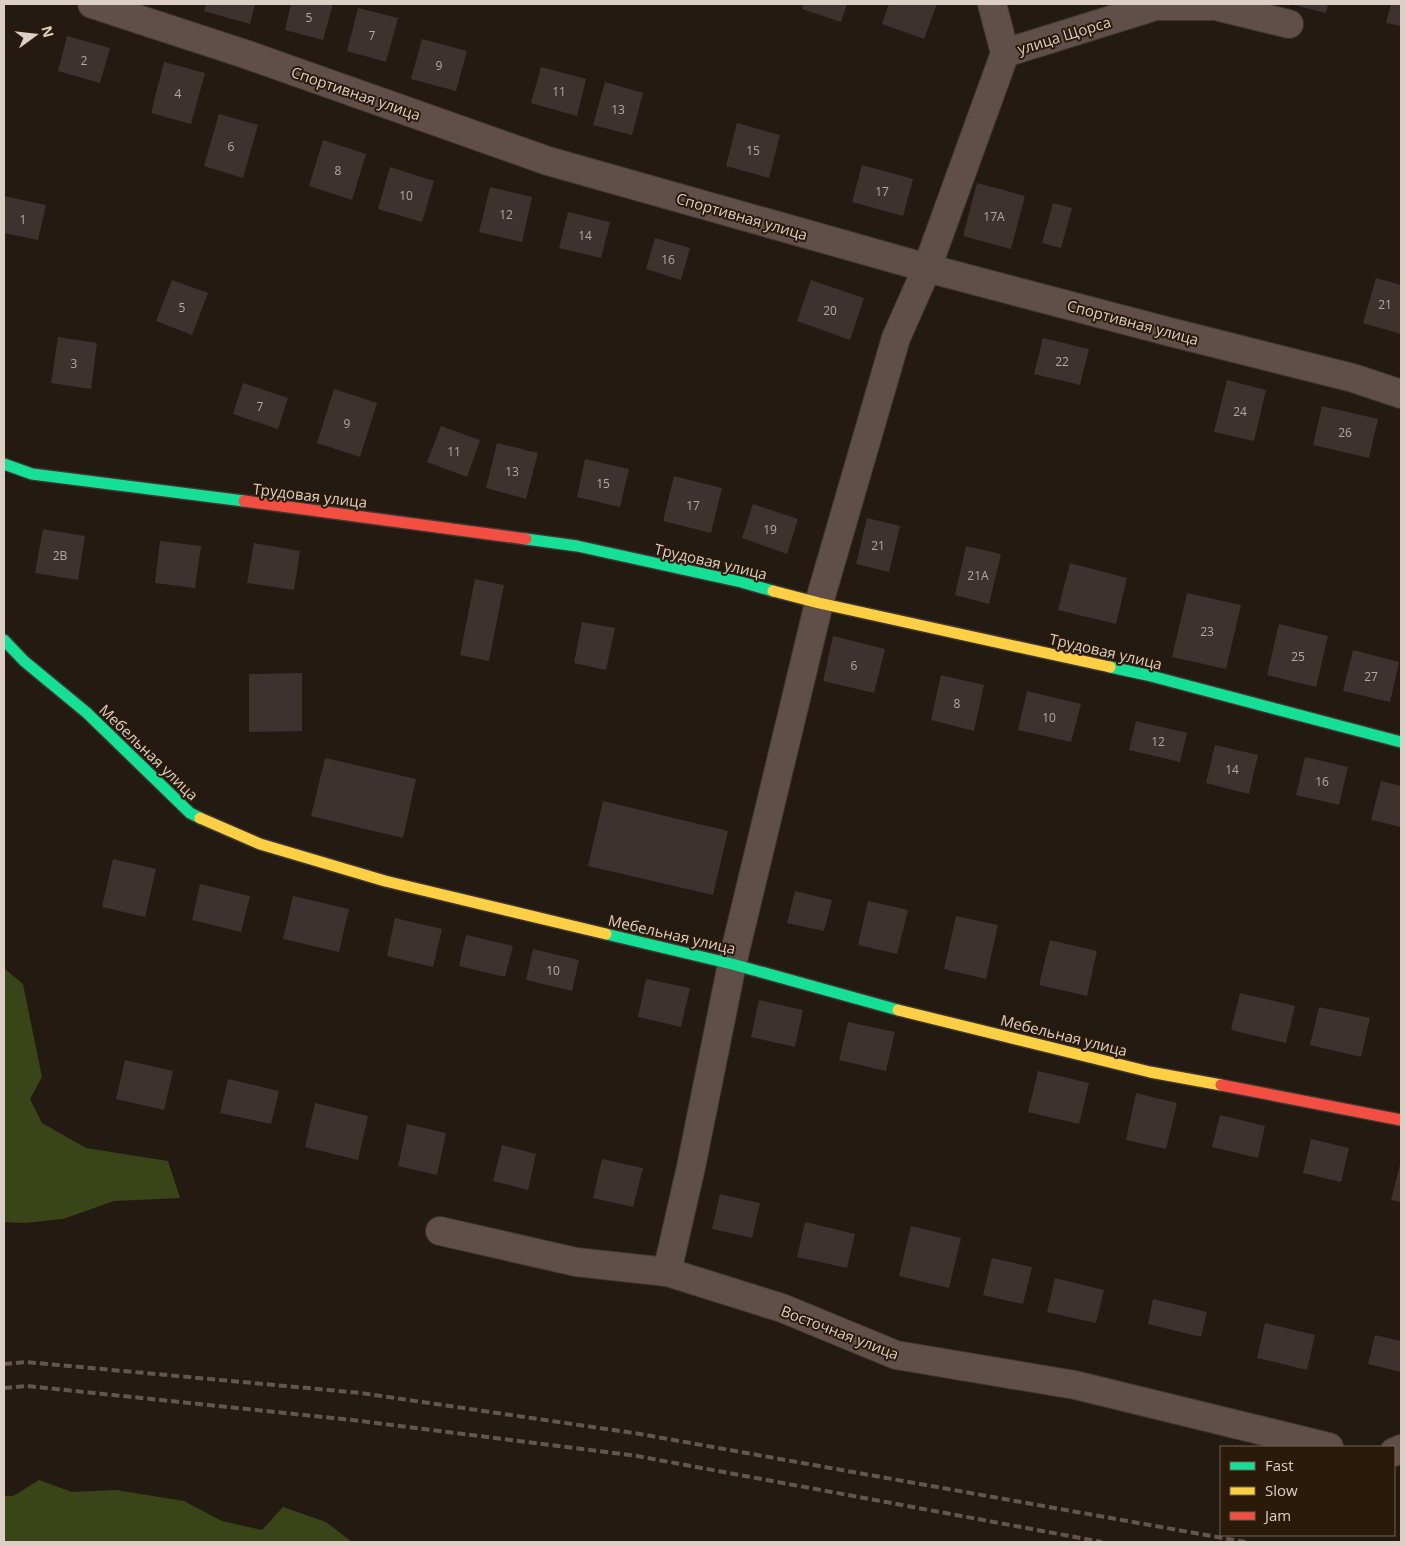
<svg xmlns="http://www.w3.org/2000/svg" width="1405" height="1546" viewBox="0 0 1405 1546" font-family="'Open Sans',sans-serif">
<rect width="100%" height="100%" fill="#231a12"/>
<g fill="#394418">
<path d="M4,968L23,984L42,1077L30,1099L42,1123L86,1148L168,1161L180,1198L114,1201L63,1219L25,1223L4,1222Z"/>
<path d="M39,1480L72,1492L116,1490L184,1501L222,1521L262,1530L283,1507L326,1522L352,1542H4V1496H13Z"/>
</g>
<g fill="#3c3331">
<path d="M206,4H255L250,24L204,11Z"/>
<path d="M291,4H333L323,40L285,30Z"/>
<path d="M803,4H847L841,22L802,9Z"/>
<path d="M889,4H937L924,39L882,24Z"/>
<path d="M1290,4H1328L1326,13Z"/>
<path d="M1391,4H1401V26L1386,23Z"/>
<path d="M358,8L398,18L386,62L347,51Z"/>
<path d="M67,36L110,48L100,83L58,71Z"/>
<path d="M422,39L467,51L456,91L411,79Z"/>
<path d="M164,62L205,73L191,124L151,113Z"/>
<path d="M541,67L586,79L577,116L531,103Z"/>
<path d="M605,82L643,93L632,135L593,125Z"/>
<path d="M219,114L258,125L243,178L204,166Z"/>
<path d="M737,123L780,135L769,178L726,166Z"/>
<path d="M323,140L366,154L352,200L309,186Z"/>
<path d="M862,165L913,179L903,216L852,202Z"/>
<path d="M390,167L434,181L422,222L378,209Z"/>
<path d="M977,183L1025,196L1011,249L963,236Z"/>
<path d="M490,187L532,197L522,242L479,232Z"/>
<path d="M4,196L46,205L38,240L4,233Z"/>
<path d="M1053,203L1072,208L1061,248L1042,243Z"/>
<path d="M568,212L610,222L601,258L559,248Z"/>
<path d="M655,238L690,248L681,280L646,269Z"/>
<path d="M1376,278L1401,285V334L1363,323Z"/>
<path d="M172,280L208,293L192,335L156,321Z"/>
<path d="M811,280L864,298L850,340L797,321Z"/>
<path d="M58,337L97,343L91,389L51,383Z"/>
<path d="M1043,338L1089,349L1080,385L1034,374Z"/>
<path d="M1227,380L1266,390L1254,441L1214,432Z"/>
<path d="M243,383L288,398L278,429L233,414Z"/>
<path d="M334,389L377,403L360,457L317,443Z"/>
<path d="M1322,406L1378,419L1369,458L1313,445Z"/>
<path d="M441,426L480,440L467,477L427,462Z"/>
<path d="M497,443L538,453L526,499L486,488Z"/>
<path d="M585,459L629,469L620,507L577,497Z"/>
<path d="M674,476L722,488L711,533L663,521Z"/>
<path d="M753,504L798,519L787,554L742,538Z"/>
<path d="M867,518L900,526L889,572L856,564Z"/>
<path d="M43,529L85,536L78,580L35,573Z"/>
<path d="M160,541L201,546L195,588L155,583Z"/>
<path d="M254,543L300,551L294,590L247,583Z"/>
<path d="M966,546L1001,554L989,604L955,595Z"/>
<path d="M1070,563L1127,578L1116,624L1058,610Z"/>
<path d="M475,579L504,585L489,661L460,655Z"/>
<path d="M1187,593L1241,605L1226,669L1172,657Z"/>
<path d="M582,622L615,628L606,670L574,663Z"/>
<path d="M1279,624L1328,636L1316,687L1267,675Z"/>
<path d="M833,636L885,649L874,693L823,681Z"/>
<path d="M1353,650L1399,662L1390,702L1343,691Z"/>
<path d="M302,673V731L249,732V674Z"/>
<path d="M941,675L984,685L974,731L931,720Z"/>
<path d="M1027,691L1081,704L1071,742L1018,730Z"/>
<path d="M1136,721L1187,733L1180,762L1129,750Z"/>
<path d="M1215,745L1258,755L1249,794L1206,783Z"/>
<path d="M1305,757L1348,767L1339,805L1296,795Z"/>
<path d="M325,758L416,779L403,838L311,816Z"/>
<path d="M1381,781L1401,786V827L1371,820Z"/>
<path d="M603,801L728,831L713,895L588,866Z"/>
<path d="M113,859L156,869L145,917L102,907Z"/>
<path d="M200,884L250,896L241,932L192,920Z"/>
<path d="M795,891L832,900L824,931L787,923Z"/>
<path d="M293,896L349,909L339,952L283,939Z"/>
<path d="M868,901L908,910L897,954L858,945Z"/>
<path d="M956,916L998,925L986,979L944,969Z"/>
<path d="M395,918L442,929L433,967L387,956Z"/>
<path d="M466,935L513,946L505,977L459,966Z"/>
<path d="M1050,940L1097,951L1087,996L1039,985Z"/>
<path d="M533,949L579,960L572,991L526,980Z"/>
<path d="M646,979L690,988L681,1027L638,1017Z"/>
<path d="M1240,993L1295,1006L1286,1043L1231,1030Z"/>
<path d="M759,1000L803,1010L795,1047L751,1037Z"/>
<path d="M1319,1007L1370,1018L1361,1057L1310,1045Z"/>
<path d="M848,1022L895,1032L886,1071L839,1060Z"/>
<path d="M125,1060L173,1071L164,1110L116,1099Z"/>
<path d="M1038,1071L1089,1083L1079,1124L1028,1112Z"/>
<path d="M228,1079L279,1091L271,1124L220,1113Z"/>
<path d="M1136,1093L1177,1103L1166,1149L1126,1140Z"/>
<path d="M315,1103L368,1116L358,1160L305,1147Z"/>
<path d="M1220,1115L1265,1126L1258,1158L1212,1147Z"/>
<path d="M407,1124L446,1133L437,1175L398,1166Z"/>
<path d="M1311,1139L1349,1148L1341,1182L1303,1173Z"/>
<path d="M502,1145L536,1154L528,1190L493,1181Z"/>
<path d="M602,1159L643,1168L633,1207L593,1198Z"/>
<path d="M1401,1161V1202L1391,1200Z"/>
<path d="M720,1194L760,1203L752,1238L712,1229Z"/>
<path d="M805,1222L855,1234L847,1268L797,1257Z"/>
<path d="M911,1226L961,1238L949,1288L899,1276Z"/>
<path d="M992,1258L1032,1267L1023,1304L983,1295Z"/>
<path d="M1055,1278L1104,1290L1096,1323L1047,1312Z"/>
<path d="M1153,1299L1207,1312L1201,1337L1148,1324Z"/>
<path d="M1265,1323L1315,1335L1307,1370L1257,1358Z"/>
<path d="M1375,1335L1401,1341V1372L1368,1364Z"/>
</g>
<g fill="none" stroke-linecap="round" stroke-linejoin="round">
<defs>
<g id="street">
<path d="M92,4L245,54L548,161L927,268L1170,332L1353,378L1401,394"/>
<path d="M992,4L1005,53L1156,6H1215L1289,24"/>
<path d="M440,1231L576,1262L667,1272L782,1308L896,1355L1075,1385L1329,1447"/>
<path d="M667,1272L691,1167L732,964L819,603L896,338L927,268L1005,53"/>
<path d="M1394,1452L1401,1449"/>
</g>
<g id="fast">
<path d="M4,464L32,474L244,501"/>
<path d="M526,539L577,546L741,582L773,591"/>
<path d="M4,640L24,661L87,713L190,813L200,818"/>
<path d="M1110,667L1147,675L1401,742"/>
<path d="M606,934L732,964L898,1010"/>
</g>
<g id="slow">
<path d="M773,591L819,603L1110,667"/>
<path d="M200,818L260,844L385,881L606,934"/>
<path d="M898,1010L1150,1072L1221,1085"/>
</g>
<g id="jam">
<path d="M244,501L526,539"/>
<path d="M1221,1085L1401,1120"/>
</g>
</defs>
<use href="#street" stroke="#3f3730" stroke-width="30"/>
<use href="#fast" stroke="#3f3730" stroke-width="14"/>
<use href="#slow" stroke="#3f3730" stroke-width="14"/>
<use href="#jam" stroke="#3f3730" stroke-width="14"/>
<use href="#street" stroke="#604f49" stroke-width="28"/>
<use href="#fast" stroke="#16e098" stroke-width="11"/>
<use href="#slow" stroke="#ffcf43" stroke-width="11"/>
<use href="#jam" stroke="#f24e42" stroke-width="11"/>
<g stroke="#635651" stroke-width="4" stroke-dasharray="8 4" stroke-linecap="butt">
<path d="M4,1364L26,1362L361,1393L640,1434L1245,1542"/>
<path d="M4,1388L27,1386L361,1421L637,1456L1102,1542"/>
</g>
</g>
<g text-anchor="middle" dominant-baseline="central" stroke-width="4" stroke-linejoin="round" paint-order="stroke">
<g font-size="12" fill="#b4a9a1">
<text x="309" y="17">5</text>
<text x="372" y="35">7</text>
<text x="84" y="60">2</text>
<text x="439" y="65">9</text>
<text x="559" y="91">11</text>
<text x="178" y="93">4</text>
<text x="618" y="109">13</text>
<text x="231" y="146">6</text>
<text x="753" y="150">15</text>
<text x="338" y="170">8</text>
<text x="882" y="191">17</text>
<text x="406" y="195">10</text>
<text x="506" y="214">12</text>
<text x="994" y="216">17А</text>
<text x="23" y="219">1</text>
<text x="585" y="235">14</text>
<text x="668" y="259">16</text>
<text x="1385" y="304">21</text>
<text x="182" y="307">5</text>
<text x="830" y="310">20</text>
<text x="1062" y="361">22</text>
<text x="74" y="363">3</text>
<text x="260" y="406">7</text>
<text x="1240" y="411">24</text>
<text x="347" y="423">9</text>
<text x="1345" y="432">26</text>
<text x="454" y="451">11</text>
<text x="512" y="471">13</text>
<text x="603" y="483">15</text>
<text x="693" y="505">17</text>
<text x="770" y="529">19</text>
<text x="878" y="545">21</text>
<text x="60" y="555">2В</text>
<text x="978" y="575">21А</text>
<text x="1207" y="631">23</text>
<text x="1298" y="656">25</text>
<text x="854" y="665">6</text>
<text x="1371" y="676">27</text>
<text x="957" y="703">8</text>
<text x="1049" y="717">10</text>
<text x="1158" y="741">12</text>
<text x="1232" y="769">14</text>
<text x="1322" y="781">16</text>
<text x="553" y="970">10</text>
</g>
<g font-size="15" fill="#dcd0c6" stroke="#2b1a0a">
<text transform="translate(1064 35) rotate(-17)">улица Щорса</text>
<text transform="translate(356 93) rotate(19)">Спортивная улица</text>
<text transform="translate(742 216) rotate(16)">Спортивная улица</text>
<text transform="translate(1133 322) rotate(15)">Спортивная улица</text>
<text transform="translate(310 495) rotate(7)">Трудовая улица</text>
<text transform="translate(711 561) rotate(13)">Трудовая улица</text>
<text transform="translate(1106 651) rotate(13)">Трудовая улица</text>
<text transform="translate(149 752) rotate(44)">Мебельная улица</text>
<text transform="translate(672 934) rotate(13)">Мебельная улица</text>
<text transform="translate(1064 1035) rotate(14)">Мебельная улица</text>
<text transform="translate(840 1332) rotate(21)">Восточная улица</text>
</g>
</g>
<rect width="1405" height="1546" fill="none" stroke="#dcd0c6" stroke-width="10"/>
<rect x="1220" y="1446" width="175" height="90" fill="#2b1a0a" stroke="#726355"/>
<rect x="1230" y="1462" width="25" height="8" fill="#16e098" stroke="#726355"/>
<text x="1265" y="1471" font-size="15" fill="#dcd0c6">Fast</text>
<rect x="1230" y="1487" width="25" height="8" fill="#ffcf43" stroke="#726355"/>
<text x="1265" y="1496" font-size="15" fill="#dcd0c6">Slow</text>
<rect x="1230" y="1512" width="25" height="8" fill="#f24e42" stroke="#726355"/>
<text x="1265" y="1521" font-size="15" fill="#dcd0c6">Jam</text>
<g transform="translate(35 35) rotate(75)" stroke="#2b1a0a" stroke-width="4" paint-order="stroke">
<path d="M0-4L9 19L0 12L-9 19Z" fill="#dcd0c6"/>
<text y="-8" font-size="14" font-weight="bold" text-anchor="middle" fill="#dcd0c6">N</text>
</g>
</svg>
